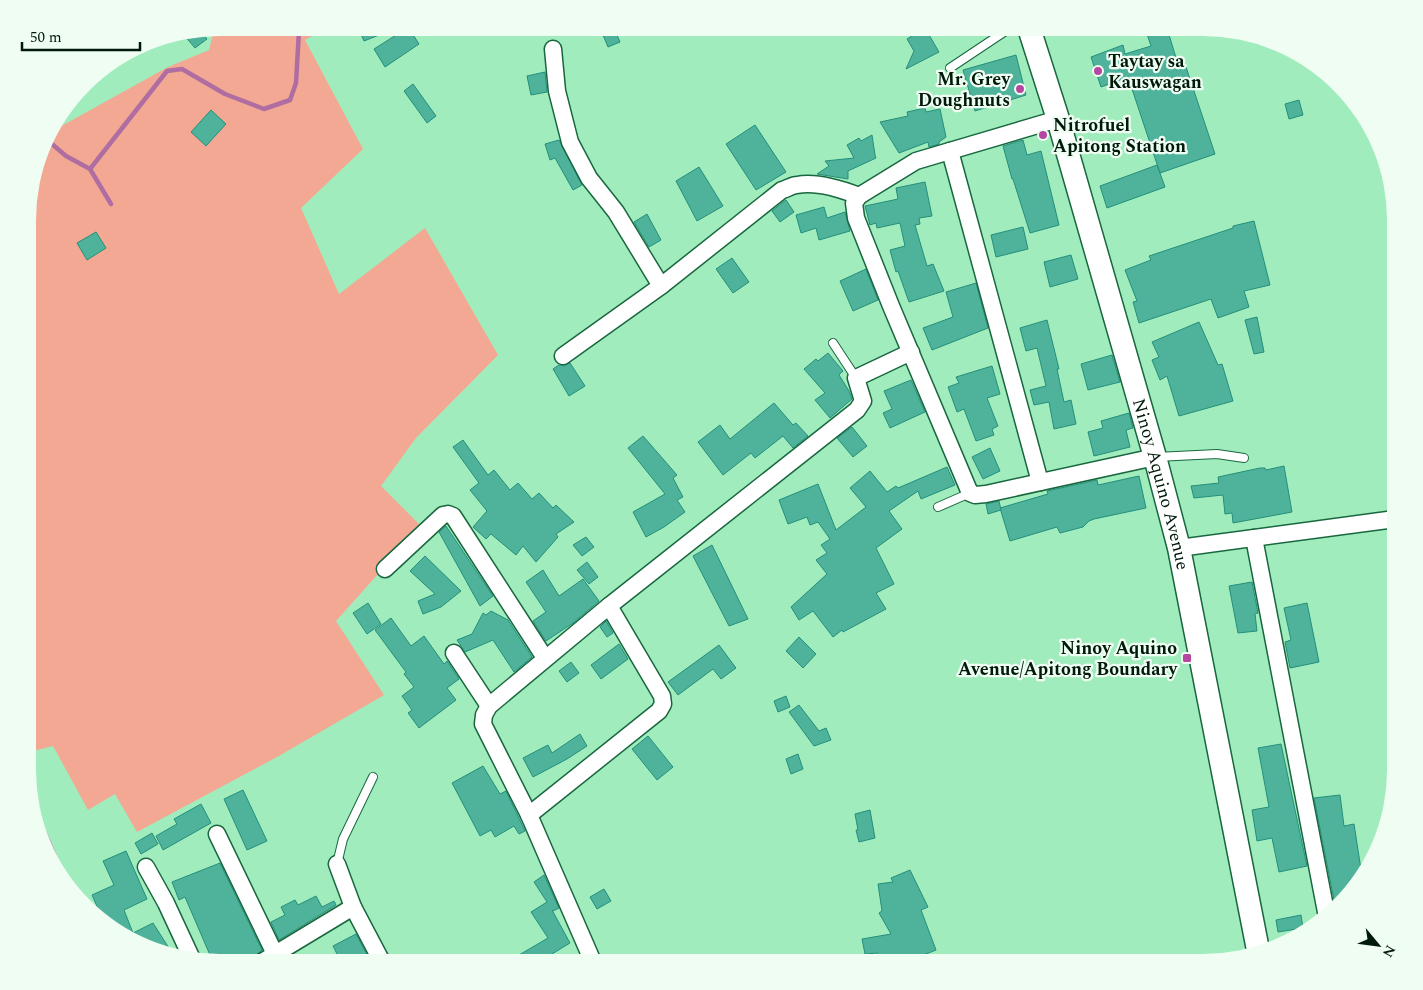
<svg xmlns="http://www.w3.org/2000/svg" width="1423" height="990" viewBox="0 0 1423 990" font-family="Spectral,serif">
<rect width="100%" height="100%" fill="#a1ecbd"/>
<path fill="#f2a893" d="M220,28H326L305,40L363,149L301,208L339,294L425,228L498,355L416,438L381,486L421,526L336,621L384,695L277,757L137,832L115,794L88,810L53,746L29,752V195L47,134L168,67L209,50L214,29Z"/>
<path fill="#fa91e2" stroke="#af6da1" d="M29,793L69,884L53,867Z"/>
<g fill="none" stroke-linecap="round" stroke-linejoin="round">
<g stroke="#af6da1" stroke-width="4.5">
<path d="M44,146L52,144L66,156L90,169L167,71L182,69L225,94L264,109L290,100L296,83L299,31L297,28"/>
<path d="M90,169L111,204"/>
</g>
</g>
<g fill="#4fb39c" stroke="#248f7a">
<path d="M358,28H397L364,41Z"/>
<path d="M600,28H614L620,42L608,47Z"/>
<path d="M925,28L939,52L906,69L914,51L907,39Z"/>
<path d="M1145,28H1167L1177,61L1183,58L1215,154L1160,173L1128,77L1101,87L1091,57L1123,45L1125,54L1151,46Z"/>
<path d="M404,30L407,36L412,33L419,44L385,67L374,49Z"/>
<path d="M201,32L207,39L195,48L184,35Z"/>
<path d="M1016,55L1026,95L975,111L963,70Z"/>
<path d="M545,72L547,92L531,95L527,76Z"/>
<path d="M413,84L436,116L427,123L404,91Z"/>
<path d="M1299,100L1303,115L1289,119L1285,104Z"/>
<path d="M925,108L926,112L940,109L946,137L939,142V144L929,147L928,142L899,153L880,122L908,116L907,112Z"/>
<path d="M211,110L226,124L206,146L191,132Z"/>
<path d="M755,125L786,172L756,190L726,144Z"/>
<path d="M872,135L875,155L876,158L848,171V179L817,174L829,166L825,161L854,158L847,145L859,138L861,141Z"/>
<path d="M559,140L582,185L573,190L555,158L550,160L545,144Z"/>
<path d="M1023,140L1027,155L1041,151L1059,225L1030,233L1013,179H1012L1003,146Z"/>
<path d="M1157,165L1165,187L1107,208L1100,186Z"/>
<path d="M699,167L723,206L697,221L676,181Z"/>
<path d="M925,182L932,216L919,218L920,224L915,225L927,266L933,264L944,291L909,302L898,271L896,272L890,250L905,246L900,223L877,228L876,223L870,225L865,206L898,199L896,188Z"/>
<path d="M786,200L794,212L780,222L772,211Z"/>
<path d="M824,207L827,218L845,212L850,231L819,240L816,228L801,233L796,215Z"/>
<path d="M647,214L661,240L649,247L634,222Z"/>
<path d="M1254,221L1270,285L1244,291L1249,307L1218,318L1211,299L1139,323L1133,302L1137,301L1125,270L1151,260L1149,256L1233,228V226Z"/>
<path d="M1023,227L1028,249L996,257L991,235Z"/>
<path d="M96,232L106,248L87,260L77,243Z"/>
<path d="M1071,255L1078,279L1050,287L1044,262Z"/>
<path d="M732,258L749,282L733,293L716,269Z"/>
<path d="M866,269L878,300L853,311L840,281Z"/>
<path d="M976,283L988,328L932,350L923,328L953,317L946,292Z"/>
<path d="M1257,317L1264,352L1254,354L1245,320Z"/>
<path d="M1047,320L1059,369H1057L1064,402L1071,400L1076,424L1054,429L1049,402L1034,405L1030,390L1046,386L1037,348L1026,351L1020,328Z"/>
<path d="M1199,322L1218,365L1222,364L1233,401L1179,416L1167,376L1160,380L1152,360L1159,357L1152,342Z"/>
<path d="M828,353L843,371L839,375L849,391L852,399L830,418L815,400L825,393L804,369L816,359L818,361Z"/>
<path d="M1112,355L1120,382L1088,390L1081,364Z"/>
<path d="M570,363L585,386L569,396L553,369L559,365L564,366Z"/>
<path d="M992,366L1000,394L987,398L998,426L992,429L994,435L976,441L964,409L957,412L948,387L959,383L956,377Z"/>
<path d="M911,380L925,412L890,428L883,413L892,409L884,391Z"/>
<path d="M774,403L793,425L796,423L808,436L793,448L783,436L755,458L751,453L723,475L698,442L720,425L730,439Z"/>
<path d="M1129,413L1133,428L1126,430L1130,447L1094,456L1088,432L1103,428L1101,421Z"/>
<path d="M852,427L867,446L853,457L837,438Z"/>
<path d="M643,436L677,475L673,478L683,497L677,500L685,512L664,527L646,537L633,512L665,494L628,448Z"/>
<path d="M463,440L488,475L494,470L510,490L518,483L532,499L539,493L553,508L556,505L574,522L556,534L558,537L536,562L523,546L516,555L491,534L486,539L473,527L487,511L470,490L479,483L453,447Z"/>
<path d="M990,448L1000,471L983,479L972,457Z"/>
<path d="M1284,466L1292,512L1233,523L1232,513L1225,514L1223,495L1194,498L1191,486L1219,483L1218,477L1260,468H1265L1266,470Z"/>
<path d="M947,467L955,485L921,499L918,491L889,511L902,529L876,548L894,584L876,593L886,609L843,632L842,630L833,637L813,611L799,620L791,607L827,574L816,560L827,553L821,545L830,539L818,522L810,525L807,517L788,524L779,500L818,484L836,530L866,507L850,488L870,471L887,492L896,486L898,488Z"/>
<path d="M1139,476L1146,508L1094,519L1089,521L1083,527L1060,533L1057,527L1010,541L1000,508L1048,494L1047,491L1097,480L1098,485Z"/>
<path d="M999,501L1001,510L988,514L986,504Z"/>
<path d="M446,526L493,596L480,606L439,532Z"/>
<path d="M586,537L594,547L582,556L573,545Z"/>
<path d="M712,545L748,619L729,626L693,556Z"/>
<path d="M425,556L461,591L441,607L423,614L418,601L435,594L410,571Z"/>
<path d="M587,562L598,577L589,584L577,570Z"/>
<path d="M543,570L559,596L583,579L599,601L573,623L546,641L533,621L546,612L526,582Z"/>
<path d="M1252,582L1258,613L1255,614L1257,631L1238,633L1229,586Z"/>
<path d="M368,603L381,624L367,634L353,613Z"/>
<path d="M1307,603L1319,662L1290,668L1285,642L1291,640L1284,608Z"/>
<path d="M491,611L508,620L532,657L514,672L493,640L465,652L457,640L472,634L483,613L486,615Z"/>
<path d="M391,618L411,646L424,636L444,664L447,661L459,679L447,688L456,700L419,728L408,713L412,710L402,696L414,687L404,674L406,672L375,630Z"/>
<path d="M606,621L613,633L607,637L600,627Z"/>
<path d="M799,637L816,654L803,668L786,651Z"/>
<path d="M619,644L628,659L601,679L591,665Z"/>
<path d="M719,645L736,668L721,679L713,669L678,695L668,682Z"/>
<path d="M571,662L579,673L567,682L559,671Z"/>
<path d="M786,696L790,707L778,712L774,701Z"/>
<path d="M799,705L819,731L826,728L831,740L814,746L789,712Z"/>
<path d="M580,734L587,746L567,759L533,777L523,758L548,745L552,753Z"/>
<path d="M648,736L673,767L657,780L632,749Z"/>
<path d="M1281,744L1307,866L1279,872L1272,838L1257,841L1252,810L1269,807L1258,748Z"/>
<path d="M798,754L803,769L791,774L786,759Z"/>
<path d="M483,766L500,794L506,791L525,831L519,834L514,826L495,837L491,830L480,836L452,783Z"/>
<path d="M243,790L267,841L247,850L224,799Z"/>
<path d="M1340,795L1344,826L1354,824L1362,876L1356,887L1335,905L1314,798Z"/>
<path d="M201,804L211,823L163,850L156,836L177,824L174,819Z"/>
<path d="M870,810L875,838L859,842L856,830H858L855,814Z"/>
<path d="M152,833L158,844L141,854L135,843Z"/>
<path d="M126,851L147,899L124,910L133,933L153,923L174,956L158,952L105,924L92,895L114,885L103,861Z"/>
<path d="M220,863L262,950L254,957L252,962H213L185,897L179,900L172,882Z"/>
<path d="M910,870L928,907L921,910L936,950L911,960L912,962H880L878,953L865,954L862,939L891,934L879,913L882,911L878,884L893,882L891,878Z"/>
<path d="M544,875L559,908L553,911L552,910L570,943L552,954L556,962H507L548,938L531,912L547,902L534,882Z"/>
<path d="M604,889L611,901L597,909L590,897Z"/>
<path d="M316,896L322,907L334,901L336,905L279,940L271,922L285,915L281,907L295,900L298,905Z"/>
<path d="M1301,915L1303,928L1278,932L1276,920Z"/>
<path d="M356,934L371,962H341L333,946Z"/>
</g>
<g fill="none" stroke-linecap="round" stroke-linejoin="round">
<defs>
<g id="lane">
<path d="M950,68L1010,28"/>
<path d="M833,343L856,378"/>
<path d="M1156,457L1217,454L1244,458"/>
<path d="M938,507L970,493"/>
<path d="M337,864L343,839L373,777"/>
</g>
<g id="street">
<path d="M553,49L557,91L570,142L589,178L616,212L661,286"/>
<path d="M950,151L1040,482"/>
<path d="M859,196L854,203L856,218L891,306L970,493L975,495L986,494L1155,457"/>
<path d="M563,356L661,286L782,190C787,189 792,185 797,185C817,181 841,189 859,196L916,161L1058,119"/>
<path d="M1254,538L1326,912"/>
<path d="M1179,548L1395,519"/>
<path d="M385,569L443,515L448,514L453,516L545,658"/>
<path d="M454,653L489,706"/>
<path d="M529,815L659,711L663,704L662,696L609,606"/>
<path d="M217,834L275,954"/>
<path d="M337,864L353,907L382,962"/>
<path d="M146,867L166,903L192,959"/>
<path d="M262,962L353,907"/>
<path d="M593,962L529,815L483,724L484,715L489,706L609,606L857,410L863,401L856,378L911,352"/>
</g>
<g id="secondary">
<path id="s1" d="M1029,28L1058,119L1155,457L1179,548L1258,950"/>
</g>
</defs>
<use href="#lane" stroke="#18673f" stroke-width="10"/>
<use href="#street" stroke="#18673f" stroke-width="19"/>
<use href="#secondary" stroke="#18673f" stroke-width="25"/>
<use href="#lane" stroke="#fff" stroke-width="8"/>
<use href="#street" stroke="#fff" stroke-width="16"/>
<use href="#secondary" stroke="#fff" stroke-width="22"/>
</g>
<g fill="#b746a2" stroke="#effdf3" stroke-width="2">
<circle cx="1098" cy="71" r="5"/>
<circle cx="1020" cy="89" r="5"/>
<circle cx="1043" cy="135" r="5"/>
<rect x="1182" y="653" width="10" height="10" rx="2.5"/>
</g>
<g text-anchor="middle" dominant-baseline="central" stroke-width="4.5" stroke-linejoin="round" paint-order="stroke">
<g font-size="18" font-weight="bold" fill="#001a0a" stroke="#effdf3" text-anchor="start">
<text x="1108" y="61">Taytay sa<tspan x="1108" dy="21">Kauswagan</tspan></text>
<text x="1010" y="79" text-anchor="end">Mr. Grey<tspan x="1010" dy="21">Doughnuts</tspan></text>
<text x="1053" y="125">Nitrofuel<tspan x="1053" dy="21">Apitong Station</tspan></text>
<text x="1177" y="648" text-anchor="end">Ninoy Aquino<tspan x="1177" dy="21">Avenue/Apitong Boundary</tspan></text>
</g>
<g font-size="18" fill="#001a0a" stroke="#effdf3">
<text stroke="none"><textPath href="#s1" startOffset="475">Ninoy Aquino Avenue</textPath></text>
</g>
</g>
<path d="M0 0H1423V990H0ZM220 36H1203A184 184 0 0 1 1387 220V770A184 184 0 0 1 1203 954H220A184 184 0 0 1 36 770V220A184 184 0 0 1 220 36Z" fill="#effdf3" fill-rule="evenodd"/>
<g transform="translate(1378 945) rotate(119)" stroke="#effdf3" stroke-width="4" paint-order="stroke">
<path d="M0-4L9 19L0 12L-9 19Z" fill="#001a0a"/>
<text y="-8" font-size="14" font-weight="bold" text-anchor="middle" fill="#001a0a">N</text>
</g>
<path d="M22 42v8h118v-8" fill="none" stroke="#001a0a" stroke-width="2.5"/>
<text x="30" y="42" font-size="15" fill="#001a0a" stroke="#effdf3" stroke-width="4" paint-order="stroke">50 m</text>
</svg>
